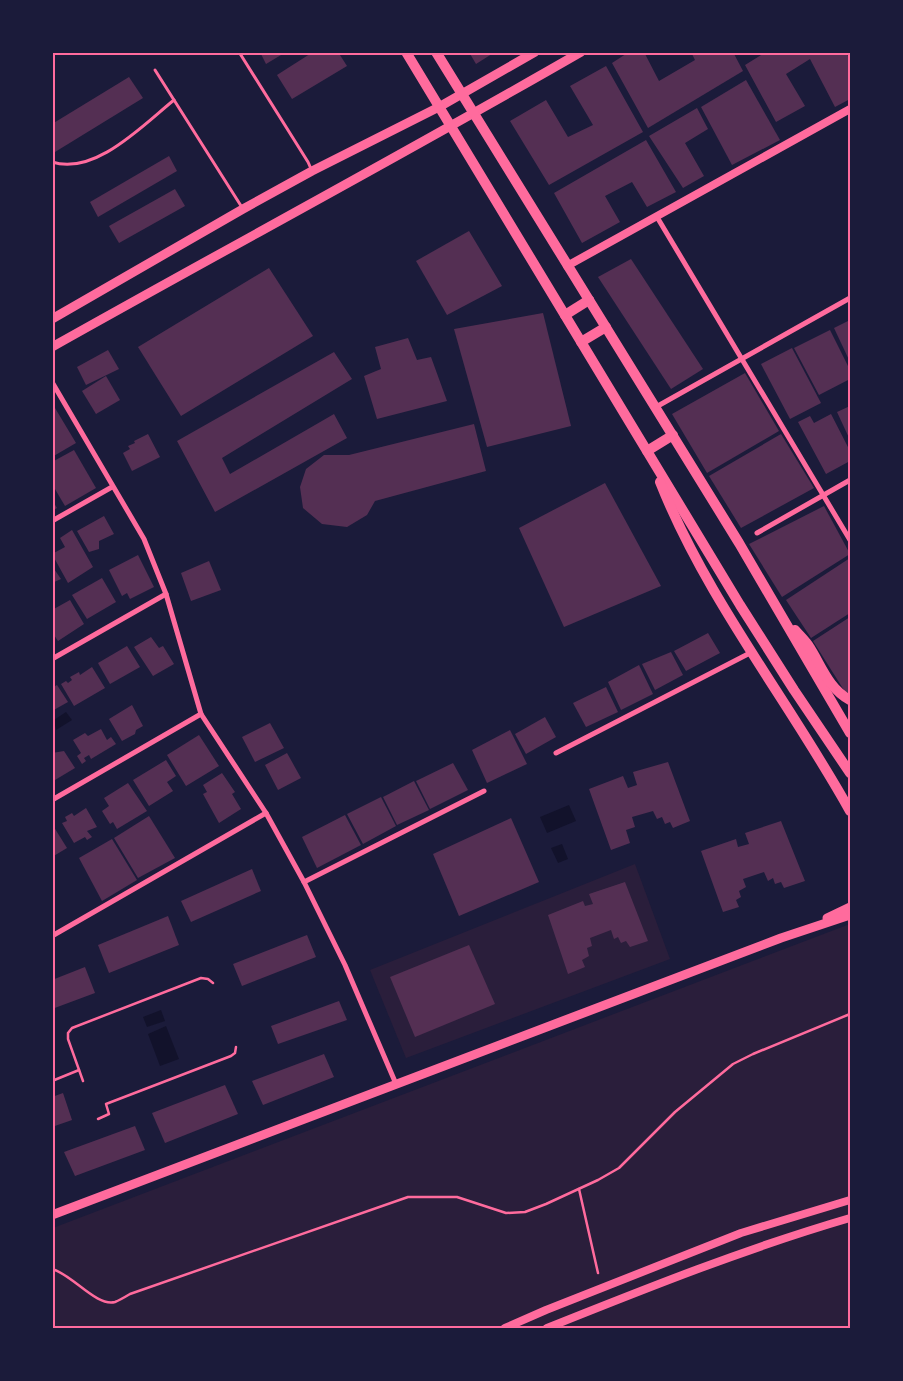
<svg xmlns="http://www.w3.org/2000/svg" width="903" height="1381" viewBox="0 0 903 1381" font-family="'Roboto Condensed',sans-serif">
<rect width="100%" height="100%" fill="#1b1b3a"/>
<g fill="#2a1e3b">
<path d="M635,864L670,959L406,1058L370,970Z"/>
<path d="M850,924V1328H53V1228Z"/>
</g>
<g fill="#12122b">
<path d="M66,712L72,720L56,730L54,720Z"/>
<path d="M569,805L576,821L547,833L540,817Z"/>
<path d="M562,844L568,859L558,863L551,848Z"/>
<path d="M161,1010L165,1021L147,1027L143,1017Z"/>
<path d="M166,1026L179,1059L160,1066L148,1034Z"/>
</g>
<g fill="#542f53">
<path d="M260,52H286L266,64Z"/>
<path d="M313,52H338L347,66L292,99L277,75Z"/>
<path d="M469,52H495L476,64Z"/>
<path d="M629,52H644L659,81L695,60L691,52H733L743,71L648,128L612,63Z"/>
<path d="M766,52H846L850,60V99L835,107L810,59L786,74L805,106L776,122L745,65Z"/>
<path d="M606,66L643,132L549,185L510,121L546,100L568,137L593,125L570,86Z"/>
<path d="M129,77L143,98L55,152L52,148V124Z"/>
<path d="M746,80L780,140L732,165L701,107Z"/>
<path d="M697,108L708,129L685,143L704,176L683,188L649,136Z"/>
<path d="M646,140L676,192L647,207L632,182L605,196L620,222L582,243L554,193Z"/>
<path d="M169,156L177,171L98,217L90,202Z"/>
<path d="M175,189L185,206L119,243L109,226Z"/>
<path d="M469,231L502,286L447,315L416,261Z"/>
<path d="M631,259L703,369L671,389L598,277Z"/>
<path d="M269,268L313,336L181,416L138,347Z"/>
<path d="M543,313L571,426L487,447L454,329Z"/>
<path d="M850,320V362L834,328Z"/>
<path d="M830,330L850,370V379L819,395L794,348Z"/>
<path d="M408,338L417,360L431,357L447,401L377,419L364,376L381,369L375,347Z"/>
<path d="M792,348L821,403L790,419L761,364Z"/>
<path d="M108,350L119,369L86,385L77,367Z"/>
<path d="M334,352L352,379L222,458L230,474L334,414L347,438L215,512L177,441Z"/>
<path d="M745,373L779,431L707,473L672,414Z"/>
<path d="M106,376L120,400L96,414L82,391Z"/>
<path d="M52,403L76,443L52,457Z"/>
<path d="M850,406V440L837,412Z"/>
<path d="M831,414L850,451V461L826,474L798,422L810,416L814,423Z"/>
<path d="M474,424L486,471L375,501L367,515L347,527L322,524L303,508L300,487L306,469L324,455H349Z"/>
<path d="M148,434L160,457L132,471L123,453L130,449L128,446L135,443L134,441Z"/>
<path d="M781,434L814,488L741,528L709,476Z"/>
<path d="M74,450L96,488L65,506L52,484V462Z"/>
<path d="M605,483L661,586L564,627L519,528Z"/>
<path d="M52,500L57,508L52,511Z"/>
<path d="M824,506L850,554L782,597L749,544Z"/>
<path d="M104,516L114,534L99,541V549L89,552L77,531Z"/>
<path d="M72,530L93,567L68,583L52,554L65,547L60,538Z"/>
<path d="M138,555L154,587L130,599L127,593L122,596L109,570Z"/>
<path d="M850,558V613L811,638L786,600Z"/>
<path d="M209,561L221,590L191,601L181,573Z"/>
<path d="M52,566L61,579L52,583Z"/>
<path d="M102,578L116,602L87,619L72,595Z"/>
<path d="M70,600L84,624L58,641L52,632L55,627L52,622V610Z"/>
<path d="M850,617V694L847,695L813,641Z"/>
<path d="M708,633L720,653L686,671L674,651Z"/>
<path d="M151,637L159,648L163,646L174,664L153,676L134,647Z"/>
<path d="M127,646L140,667L110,684L98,663Z"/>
<path d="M671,652L683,675L655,690L642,664Z"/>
<path d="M639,665L653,694L621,710L608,682Z"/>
<path d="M92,667L105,688L74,706L61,684L66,681L68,683L72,680L70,677L79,672L80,675Z"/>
<path d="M57,685L68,702L52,711V688Z"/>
<path d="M606,687L618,712L586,727L573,703Z"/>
<path d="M132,705L143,726L136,730L135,734L122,741L109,719Z"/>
<path d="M545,717L556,737L526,754L515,734Z"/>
<path d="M270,723L284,748L255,762L242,737Z"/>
<path d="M101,729L107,740L111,737L116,744L91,759L89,755L84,758L86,761L82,764L77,756L81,753L73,740L85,733L88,736Z"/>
<path d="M510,730L527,764L487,783L472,750Z"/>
<path d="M199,735L219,766L186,786L167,755Z"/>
<path d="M64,751L75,768L55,780L52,777V753Z"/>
<path d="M287,753L301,778L278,790L265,765Z"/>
<path d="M166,760L176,776L167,782L173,791L149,806L133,780Z"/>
<path d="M668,762L690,821L673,828L670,822L665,824L662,817L657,819L653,811L632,817L635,827L626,830L630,843L611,850L589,789L623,776L628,788L637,785L633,772Z"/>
<path d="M453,763L468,790L430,809L416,781Z"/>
<path d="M222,773L235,792L232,794L241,809L219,823L203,794L207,792L203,785Z"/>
<path d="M414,781L429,810L397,825L383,797Z"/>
<path d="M128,783L147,811L117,829L113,822L110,824L102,811L109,806L104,798Z"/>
<path d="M381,797L396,826L363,844L347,814Z"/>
<path d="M86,808L97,827L87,831L92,837L87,840L85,837L74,843L62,823L67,821L65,817L72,813L74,816Z"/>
<path d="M345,815L361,845L317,868L302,837Z"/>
<path d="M149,816L175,858L138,878L114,838Z"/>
<path d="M511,818L539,882L459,916L433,854Z"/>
<path d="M781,821L805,881L784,888L781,882L775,884L773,878L768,881L764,872L743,879L746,887L739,891L741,897L736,900L739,907L723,912L701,851L736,839L738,847L749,844L745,833Z"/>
<path d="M52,824L67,848L52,857Z"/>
<path d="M112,839L137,880L102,901L79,858Z"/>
<path d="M252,869L261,891L191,922L181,901Z"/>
<path d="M625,882L648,941L630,947L626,941L621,943L618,937L614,939L611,930L590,938L592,946L587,948L589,956L582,960L585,967L568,974L548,915L583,901L585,906L593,904L589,894Z"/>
<path d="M168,916L179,945L109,973L98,945Z"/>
<path d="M307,935L316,957L242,986L233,964Z"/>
<path d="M469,945L495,1004L415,1037L390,977Z"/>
<path d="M85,967L95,993L52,1009V980Z"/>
<path d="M339,1001L347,1020L278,1044L271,1026Z"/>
<path d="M324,1054L334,1077L263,1105L252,1081Z"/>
<path d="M225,1085L238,1114L165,1143L152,1113Z"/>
<path d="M63,1093L72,1120L52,1127V1097Z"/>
<path d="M135,1126L145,1150L75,1176L64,1152Z"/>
</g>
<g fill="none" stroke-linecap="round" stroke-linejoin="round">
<g stroke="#ff6b9d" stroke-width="2.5">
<path d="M52,1081L79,1070"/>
<path d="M83,1081L68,1039V1033L72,1028L201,978L208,979L213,983"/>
<path d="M98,1119L109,1114L106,1104L231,1056L235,1053L236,1047"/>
<path d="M579,1189L598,1273"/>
<path d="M52,1269C72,1274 96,1307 115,1302C120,1300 125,1297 130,1294L408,1197H457L506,1213L525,1212L546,1204L598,1180L619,1168L675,1112L733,1064L753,1054L850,1014"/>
</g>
<g stroke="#ff6b9d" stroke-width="3">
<path d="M239,52L308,162L312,171"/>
<path d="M155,70L243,209"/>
<path d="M52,162C95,176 143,125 174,100"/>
</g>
<g stroke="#ff6b9d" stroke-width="5">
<path d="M657,217L850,540"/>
<path d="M52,382L144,539L166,594L201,714L266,813L304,882L345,965L396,1084"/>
<path d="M656,407L850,298"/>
<path d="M52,521L112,487"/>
<path d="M757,533L850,480"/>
<path d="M52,659L166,594"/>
<path d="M556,753L750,653"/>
<path d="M52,800L201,714"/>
<path d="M304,882L484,791"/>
<path d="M52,936L266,813"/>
</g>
<g stroke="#ff6b9d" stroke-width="8">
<path d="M567,266L850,109"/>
<path d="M505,1328L546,1310L741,1233L850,1200"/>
<path d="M547,1328C647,1288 747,1248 850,1218"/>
</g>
<g stroke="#ff6b9d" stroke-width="9">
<path d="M52,319L243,209L312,171L439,107L535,52"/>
<path d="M52,347C228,248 406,153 581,52"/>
<path d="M827,918L850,907"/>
<path d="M52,1215L781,938L850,915"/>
</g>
<g stroke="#ff6b9d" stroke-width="10">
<path d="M406,52L740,605L794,690L850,773"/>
<path d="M436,52L739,543L850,733"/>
<path d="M565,315L589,300"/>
<path d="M581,342L606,327"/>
<path d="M647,451L673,435"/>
<path d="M660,482C707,600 789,701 850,811"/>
<path d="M795,630C800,636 806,641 810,648C822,667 829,689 850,700"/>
</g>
</g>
<rect width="903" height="1381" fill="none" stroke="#1b1b3a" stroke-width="108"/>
<rect x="54" y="54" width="795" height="1273" fill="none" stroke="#ff6b9d" stroke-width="2"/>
</svg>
